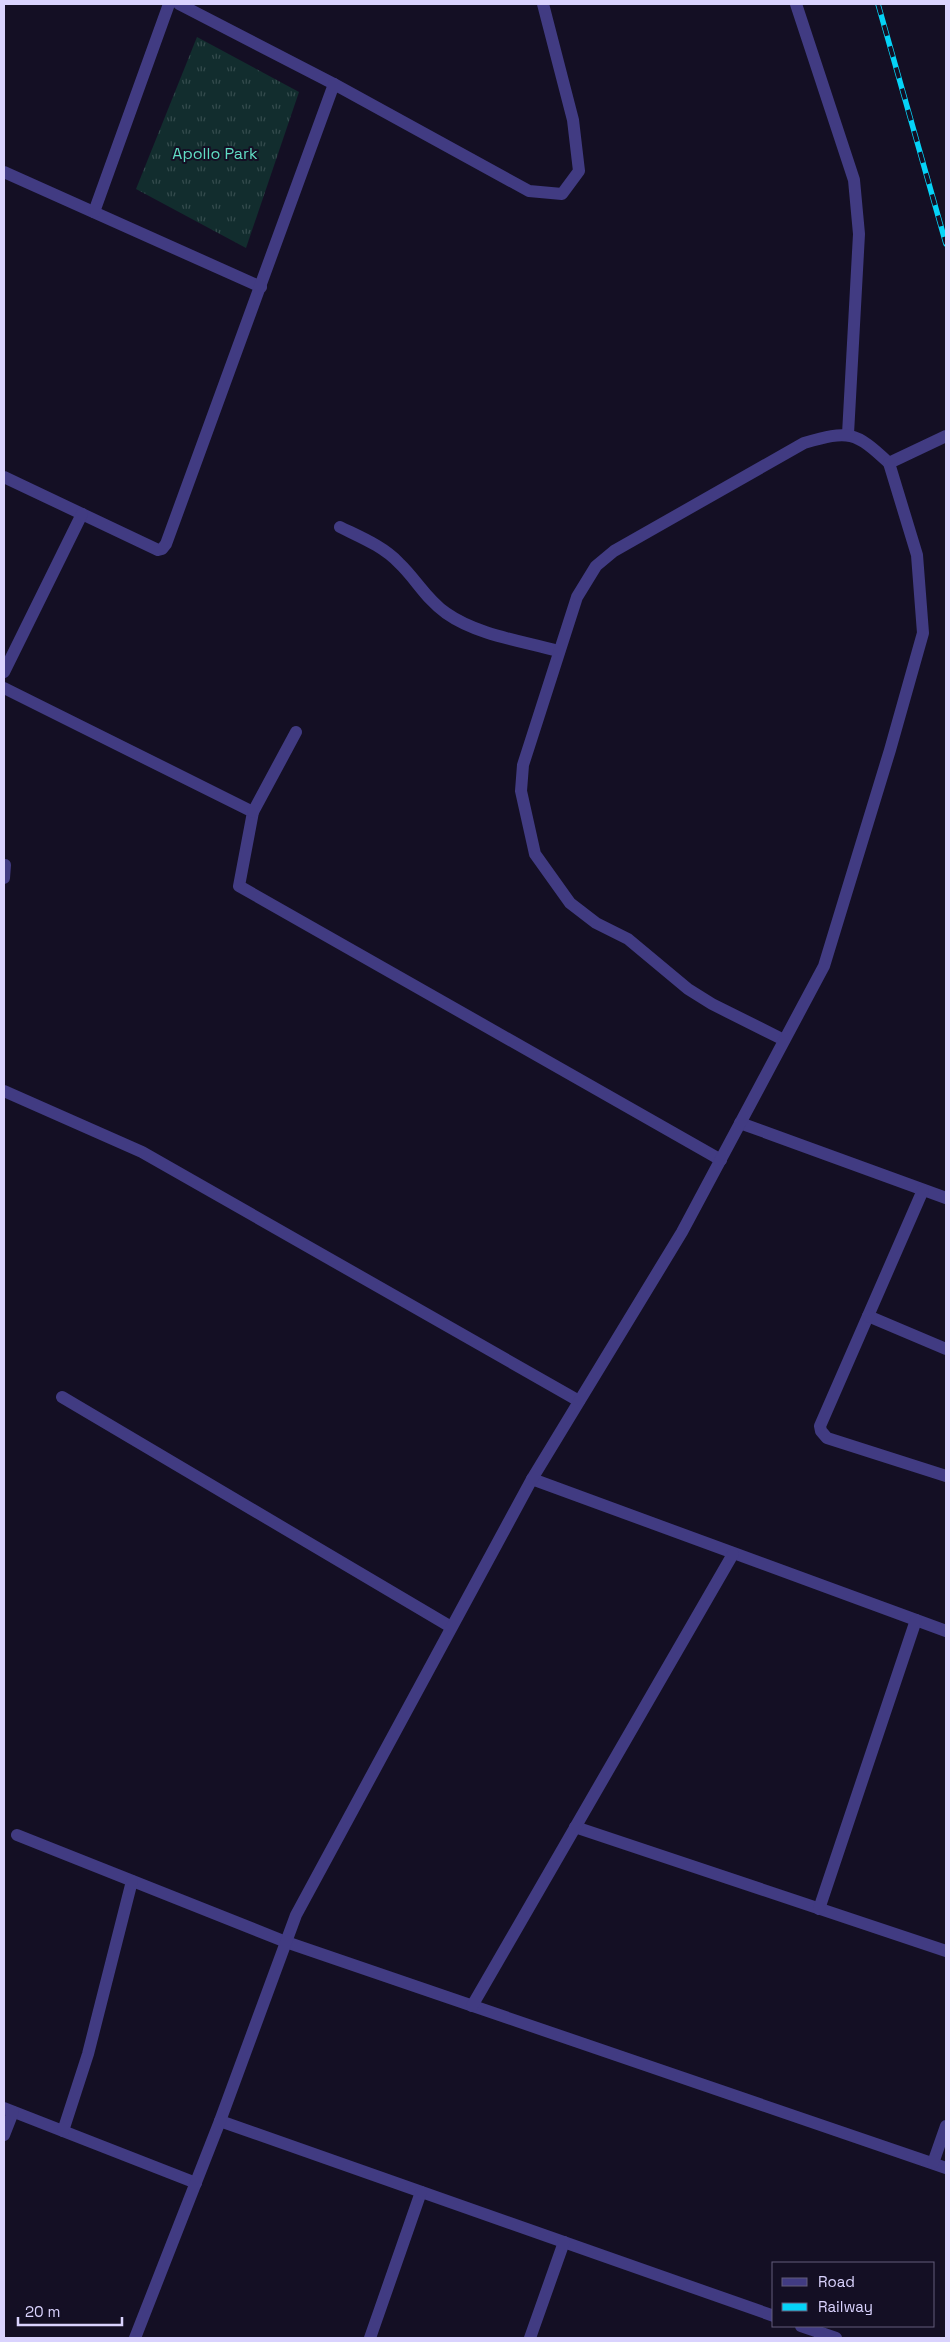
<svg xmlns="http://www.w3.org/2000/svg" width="950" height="2342" viewBox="0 0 950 2342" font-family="'Space Grotesk',sans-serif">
<defs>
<pattern id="grass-tufts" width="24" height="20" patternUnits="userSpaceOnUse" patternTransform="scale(1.25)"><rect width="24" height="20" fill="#122d2e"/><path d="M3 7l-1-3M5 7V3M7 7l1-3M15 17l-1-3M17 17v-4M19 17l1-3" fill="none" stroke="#344b4d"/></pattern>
</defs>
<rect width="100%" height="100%" fill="#140f24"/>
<path fill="url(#grass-tufts)" d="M197,37L299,92L246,248L136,189Z"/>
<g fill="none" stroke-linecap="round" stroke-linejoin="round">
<g stroke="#413b82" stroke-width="12">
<path d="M179,4L334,84"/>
<path d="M796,4L854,180L859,234L848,434"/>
<path d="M4,172L261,287"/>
<path d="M94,212L169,4"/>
<path d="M4,477L158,550L162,549L166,544L334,84L529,191L562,194L579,171L573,120L543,4"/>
<path d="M340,527C360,537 383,546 399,563C416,579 426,599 446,613C477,635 522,641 558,651"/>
<path d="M4,672L82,514"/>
<path d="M4,688L253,812L239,886L721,1160"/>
<path d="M253,812L296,732"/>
<path d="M4,878L5,865"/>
<path d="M784,1040L712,1004L688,989L628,939L596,923L570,903L535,854L521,791L523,765L577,597L596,566L614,551L804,443C849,430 855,431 889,463"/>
<path d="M4,1091L142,1152L579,1401"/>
<path d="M740,1123L946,1198"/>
<path d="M923,1190L820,1426L821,1431L827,1438L946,1476"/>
<path d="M868,1316L946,1349"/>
<path d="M62,1397L451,1627"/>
<path d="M532,1479L946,1631"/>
<path d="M575,1827L946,1951"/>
<path d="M17,1835L286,1942L946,2168"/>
<path d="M819,1909L916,1620"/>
<path d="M472,2006L733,1554"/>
<path d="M4,2108L196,2183"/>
<path d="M220,2121L774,2316"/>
<path d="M63,2131L88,2054L132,1881"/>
<path d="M4,2135L13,2112"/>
<path d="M933,2163L946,2126"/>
<path d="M801,2326L836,2338"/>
<path d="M135,2338L220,2121L296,1915L532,1479L682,1232L824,966L890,750L923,633L917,555L889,463L946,436"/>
<path d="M370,2338L421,2192"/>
<path d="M530,2338L564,2242"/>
</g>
<defs>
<path id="rail" d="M878,4L946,244"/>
</defs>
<use href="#rail" stroke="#05d3f7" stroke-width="5.5"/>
<use href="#rail" stroke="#140f24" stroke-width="4" stroke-dasharray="11" stroke-linecap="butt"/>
</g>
<g text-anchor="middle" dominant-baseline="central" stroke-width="4" stroke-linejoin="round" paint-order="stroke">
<g font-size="16" fill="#60ddc4" stroke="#140f24">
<text x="215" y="153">Apollo Park</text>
</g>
</g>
<rect width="950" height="2342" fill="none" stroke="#dad3fe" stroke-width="10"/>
<rect x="772" y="2262" width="162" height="65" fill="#140f24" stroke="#635d7b"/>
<rect x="782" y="2278" width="25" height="8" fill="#413b82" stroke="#635d7b"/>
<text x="818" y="2287" font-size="15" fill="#dad3fe">Road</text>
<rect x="782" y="2303" width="25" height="8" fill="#05d3f7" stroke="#635d7b"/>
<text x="818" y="2312" font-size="15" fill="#dad3fe">Railway</text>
<path d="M18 2317v8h104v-8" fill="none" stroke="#dad3fe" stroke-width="2.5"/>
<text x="25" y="2317" font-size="15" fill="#dad3fe" stroke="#140f24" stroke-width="4" paint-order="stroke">20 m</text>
</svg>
